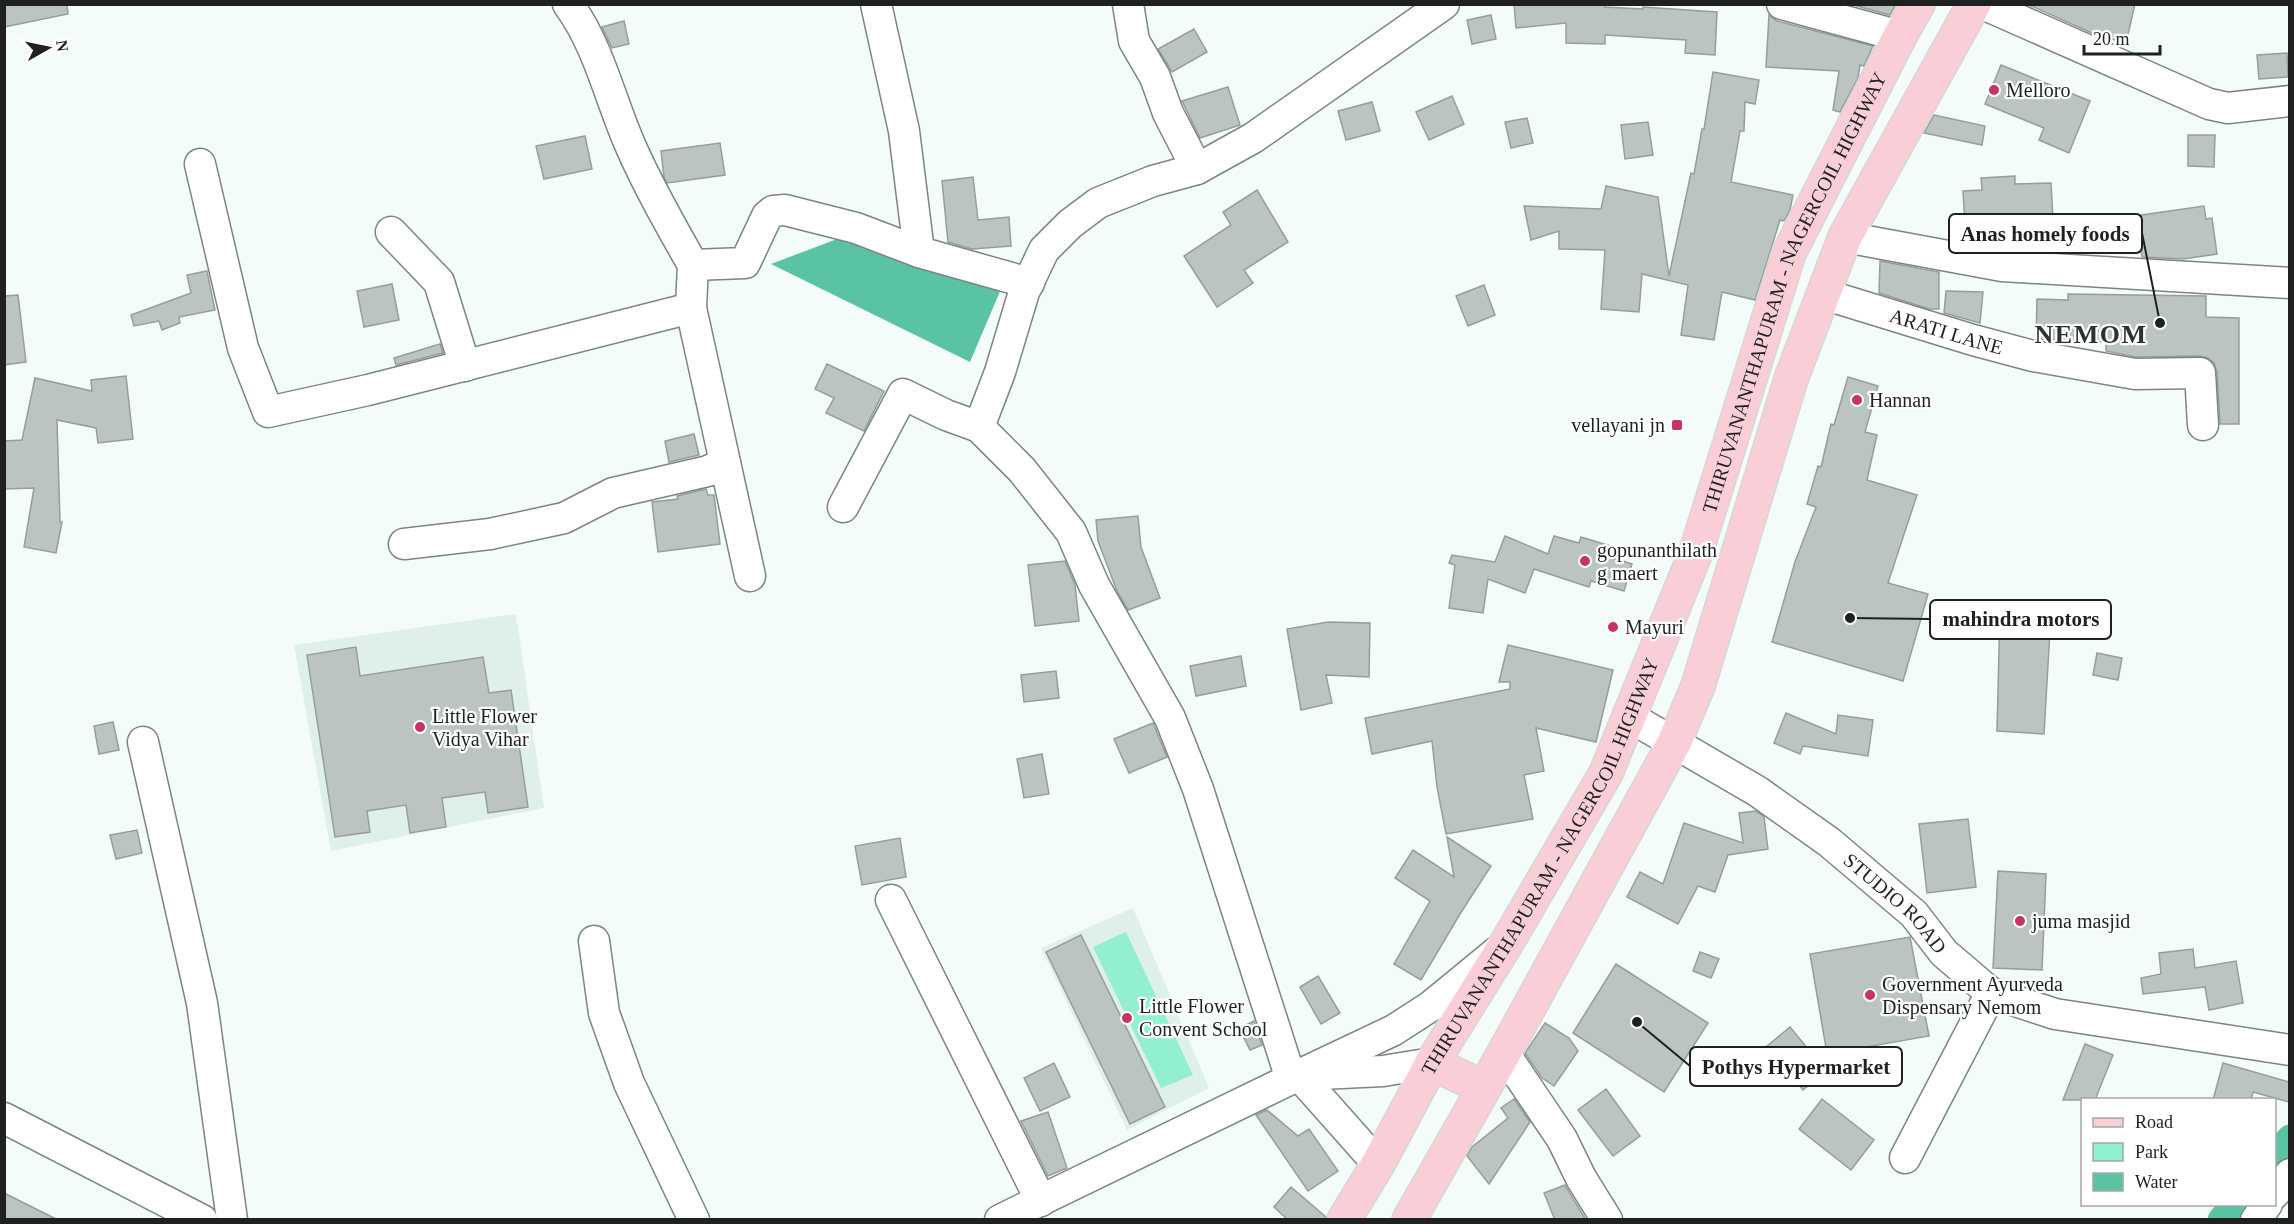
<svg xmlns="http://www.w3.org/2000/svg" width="2294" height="1224" viewBox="0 0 2294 1224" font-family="Georgia,serif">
<rect width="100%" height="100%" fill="#f4fcf9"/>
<g fill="#dff0ea">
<path d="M516,614L544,808L331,851L294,645Z"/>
<path d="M1133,908L1209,1088L1127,1130L1041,948Z"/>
</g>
<path fill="#92efd1" d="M1126,932L1193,1075L1161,1088L1093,947Z"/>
<path fill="#59c3a4" d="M845,236L1001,289L970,362L771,264Z"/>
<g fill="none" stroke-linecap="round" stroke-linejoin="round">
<g stroke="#59c3a4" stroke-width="27">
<path d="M2274,1157L2290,1138"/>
<path d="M2221,1220L2234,1204"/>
</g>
</g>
<g fill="#bcc4c1" stroke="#969d9b" stroke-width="1.5">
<path d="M4,4H67L68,14L4,27Z"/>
<path d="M1514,4H1606L1605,7L1643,9V7L1717,12L1715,55L1685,53L1686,40L1605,35V44L1566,43V23L1516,28Z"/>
<path d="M1850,4H1896L1890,15Z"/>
<path d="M2027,4H2135L2126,43L2094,34Z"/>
<path d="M1491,15L1496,39L1472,44L1467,20Z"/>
<path d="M1769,15L1777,21L1873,46L1864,66L1860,65L1858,78L1840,112L1833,110L1839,71L1766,67Z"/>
<path d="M624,21L629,44L612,48L602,27Z"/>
<path d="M1194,29L1207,52L1172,72L1158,49Z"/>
<path d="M2287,53L2288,77L2259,79L2257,55Z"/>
<path d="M2001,65L2090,101L2069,153L2039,140L2044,128L1985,104Z"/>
<path d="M1713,72L1759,80L1755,104L1745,102L1744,131H1740L1731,182L1793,195L1790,210L1784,221L1780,220L1755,300L1722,292L1714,340L1681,335L1688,285L1642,274L1639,312L1601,309L1605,250L1559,249V231L1531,240L1524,206L1601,209L1606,186L1658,197L1669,276L1691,173L1694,174L1702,129H1704Z"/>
<path d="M1228,87L1240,125L1200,138L1182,101Z"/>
<path d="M1452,96L1464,124L1429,140L1416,112Z"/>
<path d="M1372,102L1380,131L1346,140L1338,111Z"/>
<path d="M1934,115L1985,126L1982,145L1924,133Z"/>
<path d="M1527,118L1533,143L1511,148L1505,122Z"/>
<path d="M1648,122L1653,155L1625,159L1621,125Z"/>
<path d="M2188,135H2215L2214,167L2188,166Z"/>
<path d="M585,136L592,169L544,179L536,146Z"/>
<path d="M720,143L725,175L667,183L664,177L661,151Z"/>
<path d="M2015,176V184L2051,183L2053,219L2060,218L2062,252L2004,249L1966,242L1963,191L1982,190L1981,178Z"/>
<path d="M973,177L978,220L1009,217L1011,246L972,249L948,242L942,181Z"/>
<path d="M1257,190L1288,242L1244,270L1253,283L1217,307L1184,256L1231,225L1223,212Z"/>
<path d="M2204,206L2206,219L2212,218L2217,254L2183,259L2142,257L2135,216Z"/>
<path d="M1880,261L1939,272V309H1929L1879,293Z"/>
<path d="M207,271L215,310L179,317L180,323L162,330L159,321L134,326L131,315L191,293L187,275Z"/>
<path d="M392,284L399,320L364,327L357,291Z"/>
<path d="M1484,285L1495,315L1468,326L1456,296Z"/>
<path d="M1946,291L1983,292L1980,323L1944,313Z"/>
<path d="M2068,294L2206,296V317L2239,318V424H2220L2217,372L2214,363L2208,358L2200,356L2136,357L2106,351V342L2036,339L2037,299L2068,300Z"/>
<path d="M18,295L26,362L4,365V296Z"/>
<path d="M440,344L443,353L396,365L394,358Z"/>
<path d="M827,364L884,391L864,431L826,413L834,398L815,389Z"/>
<path d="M126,376L133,439L98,443L96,428L57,420L60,522H62L56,553L24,547L34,488L4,489V441L22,440L35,378L92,391L91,380Z"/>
<path d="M1848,377L1878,386L1865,432L1877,435L1867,480L1917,495L1888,583L1928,594L1903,681L1772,642L1795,562L1816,507L1807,504L1818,466L1821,467L1831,424L1834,425Z"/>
<path d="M694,434L699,455L669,462L665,441Z"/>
<path d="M706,489L708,495H714L720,544L658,552L652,502L678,499L677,496Z"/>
<path d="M1138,516L1141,547L1160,598L1128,610L1117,591L1098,541L1096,520Z"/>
<path d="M1505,536L1548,554L1554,536L1579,543L1581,537L1617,548L1614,558L1632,564L1624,591L1591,581L1589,587L1534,569L1525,593L1488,579L1483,613L1449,608L1455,565L1449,563L1452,555L1495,562Z"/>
<path d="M1065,561L1075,585L1079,621L1035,626L1028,565Z"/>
<path d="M2000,610L2051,613L2044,734L1997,731Z"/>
<path d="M1328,622L1370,623L1369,677L1326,675L1332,703L1301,710L1287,629Z"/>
<path d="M1508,645L1613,670L1596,742L1536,728L1544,771L1524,775L1533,819L1446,834L1437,787L1432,741L1372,754L1365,718L1510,689V682H1499Z"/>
<path d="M356,647L360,676L483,657L489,693L511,690L528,807L488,813L485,792L442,798L446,827L410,833L406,805L367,811L370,832L335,837L307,655Z"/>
<path d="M2097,653L2122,658L2118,680L2093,675Z"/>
<path d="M1241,656L1246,686L1196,696L1190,666Z"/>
<path d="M1056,671L1059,698L1024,702L1021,675Z"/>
<path d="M1786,713L1836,734L1838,715L1873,720L1868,756L1803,746L1800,754L1774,743Z"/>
<path d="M113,722L119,750L99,754L94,726Z"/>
<path d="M1153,723L1167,757L1129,773L1114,739Z"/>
<path d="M1042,754L1049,794L1024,798L1017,759Z"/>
<path d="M1756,811L1764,817L1768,849L1728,855L1715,892L1698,886L1678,924L1627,897L1640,872L1663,884L1684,823L1743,843L1739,813Z"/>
<path d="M1968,819L1976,887L1927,893L1919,824Z"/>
<path d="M137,830L142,853L116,859L110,835Z"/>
<path d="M1447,837L1491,866L1460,914L1421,980L1394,964L1430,901L1395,878L1413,850L1454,877Z"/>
<path d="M900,838L906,877L862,885L855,846Z"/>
<path d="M1998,871L2046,874L2042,970L1993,968Z"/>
<path d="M1081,935L1165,1107L1130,1124L1046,952Z"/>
<path d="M1910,937L1929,1036L1827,1054L1810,954Z"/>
<path d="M2193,949L2195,968L2236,961L2243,1003L2209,1010L2205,987L2143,994L2141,978L2161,974L2159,953Z"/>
<path d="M1700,952L1719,959L1711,978L1693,971Z"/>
<path d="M1616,964L1708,1023L1664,1092L1573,1033Z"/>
<path d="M1318,976L1340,1013L1321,1024L1300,987Z"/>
<path d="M1254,1021L1262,1045L1250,1050L1239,1028Z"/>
<path d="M1545,1023L1569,1038L1578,1051L1554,1086L1542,1078L1525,1053Z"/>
<path d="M1790,1027L1826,1071L1803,1090L1767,1046Z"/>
<path d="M2085,1044L2113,1055L2095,1100H2063Z"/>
<path d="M1054,1063L1070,1097L1040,1111L1024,1078Z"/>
<path d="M2223,1063L2289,1082V1102L2253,1092L2251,1100H2213Z"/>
<path d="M1606,1089L1640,1136L1613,1156L1578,1110Z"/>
<path d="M1514,1099L1530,1122L1489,1184L1467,1156L1472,1147L1508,1118L1501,1108Z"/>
<path d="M1822,1099L1874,1140L1851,1170L1799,1129Z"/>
<path d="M1267,1110L1298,1136L1309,1129L1338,1171L1308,1191L1256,1115Z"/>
<path d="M1048,1112L1067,1168L1048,1176L1021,1121Z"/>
<path d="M1565,1185L1566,1187L1586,1220H1555L1544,1193Z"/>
<path d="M1291,1187L1326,1217L1325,1220H1288L1274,1207Z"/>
<path d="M4,1193L58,1220H4Z"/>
</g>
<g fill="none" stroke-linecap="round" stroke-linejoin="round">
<defs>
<g id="minor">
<path d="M568,4C599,46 610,100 631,147C649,188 671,226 693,265"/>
<path d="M876,4L904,131L919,252"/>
<path d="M1128,4L1134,41L1155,77L1168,113L1197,169"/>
<path d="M1782,4L1900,36"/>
<path d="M1983,4L2209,104L2228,108L2290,101"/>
<path d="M200,164L243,348L268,412L368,390L691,308"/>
<path d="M391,232L439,282L465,366"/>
<path d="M1845,237L2002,266L2290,283"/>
<path id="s1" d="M1823,294L1973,340L2033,356L2135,374L2200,373L2203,425"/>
<path d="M979,427L1000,372L1024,292L1044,250L1070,224L1098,203L1153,181L1197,169L1253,138L1444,4"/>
<path d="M843,507L903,394L946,415L979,427L1022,470L1071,532L1094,585L1170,718L1198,789L1291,1079"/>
<path d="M404,544L490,534L564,518L613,493L708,471L725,463"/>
<path d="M750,576L691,308L693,265L745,263L767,216L773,211L785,210L856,228L919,252L1029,283"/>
<path id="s2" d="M1628,716L1757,791L1829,842L1914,914L1944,953L1991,993L2055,1014L2290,1050"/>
<path d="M143,742L202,1003L232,1220"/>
<path d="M891,900L1041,1201"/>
<path d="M594,941L604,1013L629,1083L694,1220"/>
<path d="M1504,1053L1562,1139L1581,1178L1607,1220"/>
<path d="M4,1118L202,1220"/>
<path d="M1905,1158L1991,993"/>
<path d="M1378,1164L1299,1075L1394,1030L1431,1006L1498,951"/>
<path d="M2274,1194L2290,1174"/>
<path d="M1000,1220L1299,1075L1383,1071L1432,1063"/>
<path d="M2256,1220L2267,1204"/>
</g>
<g id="major">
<path d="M1432,1063L1484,1088"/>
<path id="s3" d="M1344,1220L1378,1164L1432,1063L1506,944L1606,773L1696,552L1789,253L1900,36L1918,4"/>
<path d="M1409,1220L1504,1053L1674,743L1698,686L1791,379L1845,237L1974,4"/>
</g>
</defs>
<use href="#minor" stroke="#7d8482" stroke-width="33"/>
<use href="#major" stroke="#d6d7d7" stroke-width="36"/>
<use href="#minor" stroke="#fff" stroke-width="30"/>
<use href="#major" stroke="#f9ced6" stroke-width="33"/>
</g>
<g fill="#c43661" stroke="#fff" stroke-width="2">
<circle cx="1994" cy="90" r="6"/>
<circle cx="1857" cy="400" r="6"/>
<rect x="1671" y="419" width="12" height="12" rx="3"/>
<circle cx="1585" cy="561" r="6"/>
<circle cx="1613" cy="627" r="6"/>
<circle cx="420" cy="727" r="6"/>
<circle cx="2020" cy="921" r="6"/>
<circle cx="1870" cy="995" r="6"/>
<circle cx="1127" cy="1018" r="6"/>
</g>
<g text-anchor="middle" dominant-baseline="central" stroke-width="4.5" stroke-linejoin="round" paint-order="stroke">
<g font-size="20" fill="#1e2120" stroke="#fff" text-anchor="start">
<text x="2006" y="90">Melloro</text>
<text x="1869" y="400">Hannan</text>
<text x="1665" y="425" text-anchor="end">vellayani jn</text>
<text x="1597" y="550">gopunanthilath<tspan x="1597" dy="23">g maert</tspan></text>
<text x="1625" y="627">Mayuri</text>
<text x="432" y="716">Little Flower<tspan x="432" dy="23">Vidya Vihar</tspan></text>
<text x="2032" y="921">juma masjid</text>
<text x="1882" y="984">Government Ayurveda<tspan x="1882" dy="23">Dispensary Nemom</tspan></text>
<text x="1139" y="1006">Little Flower<tspan x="1139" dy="23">Convent School</tspan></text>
</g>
<g font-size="20" fill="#1e2120" stroke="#fff">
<text stroke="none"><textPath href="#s3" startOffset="1035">THIRUVANANTHAPURAM - NAGERCOIL HIGHWAY</textPath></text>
<text stroke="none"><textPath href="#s1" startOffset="129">ARATI LANE</textPath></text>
<text stroke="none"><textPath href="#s3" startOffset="405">THIRUVANANTHAPURAM - NAGERCOIL HIGHWAY</textPath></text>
<text stroke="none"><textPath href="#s2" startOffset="328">STUDIO ROAD</textPath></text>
</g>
<g font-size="26" font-weight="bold" letter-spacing="1.5" fill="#2d3331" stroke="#fff">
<text x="2091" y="334">NEMOM</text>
</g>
</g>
<path fill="none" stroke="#1e2120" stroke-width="2" d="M2160 323L2142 233M1850 618L1930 619M1637 1022L1690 1066"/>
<g fill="#1e2120" stroke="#fff" stroke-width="2">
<circle cx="2160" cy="323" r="6"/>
<circle cx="1850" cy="618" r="6"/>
<circle cx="1637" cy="1022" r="6"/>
</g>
<g fill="#fff" stroke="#1e2120" stroke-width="2">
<rect x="1949" y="214" width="193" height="39" rx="6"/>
<rect x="1930" y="600" width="181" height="39" rx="6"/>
<rect x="1690" y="1047" width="212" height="39" rx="6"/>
</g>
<g font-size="21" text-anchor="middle" font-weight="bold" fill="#1e2120">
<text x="2045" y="241">Anas homely foods</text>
<text x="2021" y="626">mahindra motors</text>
<text x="1796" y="1074">Pothys Hypermarket</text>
</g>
<rect width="2294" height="1224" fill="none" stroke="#1e2120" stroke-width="12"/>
<rect x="2081" y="1098" width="195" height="108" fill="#ffffff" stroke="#a5a6a6" stroke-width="1.5"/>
<rect x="2093" y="1118" width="30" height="9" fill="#f9ced6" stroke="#a5a6a6" stroke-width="1.5"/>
<text x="2135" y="1128" font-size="18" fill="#1e2120">Road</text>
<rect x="2093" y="1143" width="30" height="18" fill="#92efd1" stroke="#a5a6a6" stroke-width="1.5"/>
<text x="2135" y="1158" font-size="18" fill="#1e2120">Park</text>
<rect x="2093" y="1173" width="30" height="18" fill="#59c3a4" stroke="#a5a6a6" stroke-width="1.5"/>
<text x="2135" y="1188" font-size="18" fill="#1e2120">Water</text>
<g transform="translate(48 48) rotate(81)" stroke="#ffffff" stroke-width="4.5" paint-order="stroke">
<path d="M0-4.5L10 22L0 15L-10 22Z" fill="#1e2120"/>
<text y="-9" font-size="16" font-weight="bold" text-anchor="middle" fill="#1e2120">N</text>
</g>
<path d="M2084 45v9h76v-9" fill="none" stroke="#1e2120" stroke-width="3"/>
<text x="2093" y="45" font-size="18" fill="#1e2120" stroke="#ffffff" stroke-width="4.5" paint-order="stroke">20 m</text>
</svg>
